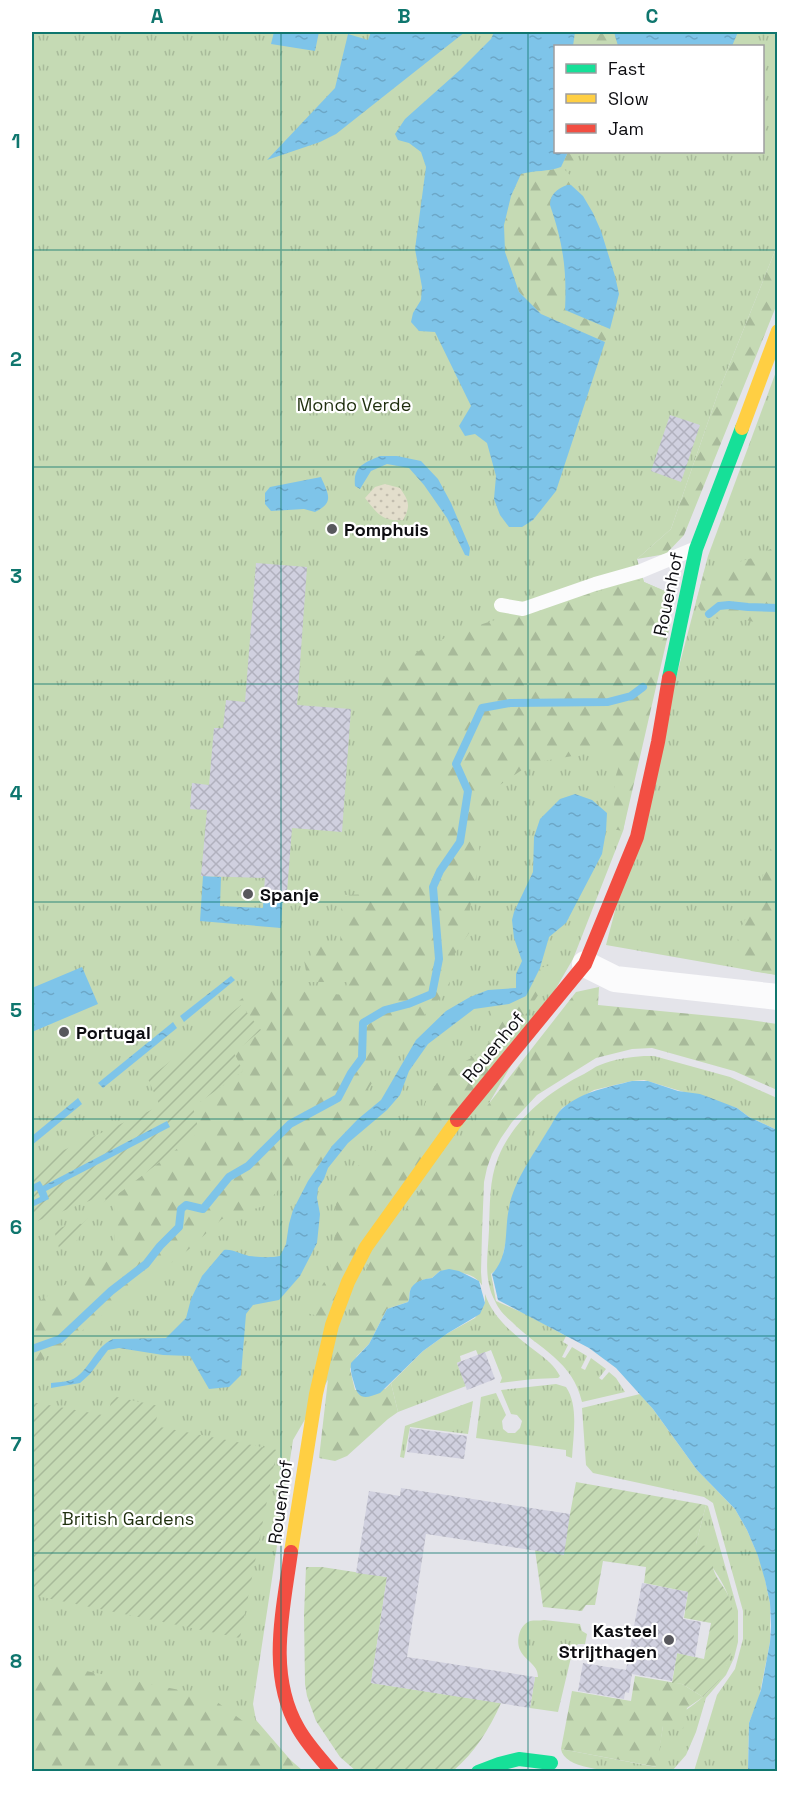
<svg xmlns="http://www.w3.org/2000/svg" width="809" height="1803" viewBox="0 0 809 1803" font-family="'Space Grotesk',sans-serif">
<defs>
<pattern id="grass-tufts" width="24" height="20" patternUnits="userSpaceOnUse" patternTransform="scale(1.5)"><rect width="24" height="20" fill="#c5dab4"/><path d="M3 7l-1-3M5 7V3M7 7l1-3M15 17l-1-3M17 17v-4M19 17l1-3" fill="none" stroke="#a8ba9a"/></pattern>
<pattern id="forest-firs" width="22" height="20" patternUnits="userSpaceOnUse" patternTransform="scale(1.5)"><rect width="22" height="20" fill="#c5dab4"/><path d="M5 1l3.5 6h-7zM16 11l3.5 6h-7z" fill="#a8ba9a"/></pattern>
<pattern id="sand-dots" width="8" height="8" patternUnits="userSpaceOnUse" patternTransform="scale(1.5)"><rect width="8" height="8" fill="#e3decc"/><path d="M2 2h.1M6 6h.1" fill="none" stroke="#c2bdae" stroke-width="1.8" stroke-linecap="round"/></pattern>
<pattern id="garden-furrows" width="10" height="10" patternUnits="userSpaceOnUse" patternTransform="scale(1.5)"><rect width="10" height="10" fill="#c5dab4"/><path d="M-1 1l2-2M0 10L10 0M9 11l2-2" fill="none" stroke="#a8ba9a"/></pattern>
<pattern id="water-ripples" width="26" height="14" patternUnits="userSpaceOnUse" patternTransform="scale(1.5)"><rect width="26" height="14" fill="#7ec4e9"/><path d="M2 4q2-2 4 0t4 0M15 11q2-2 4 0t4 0" fill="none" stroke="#6ca7c7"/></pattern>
<pattern id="building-cross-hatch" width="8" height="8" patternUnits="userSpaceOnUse" patternTransform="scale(1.5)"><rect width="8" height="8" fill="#d0d0df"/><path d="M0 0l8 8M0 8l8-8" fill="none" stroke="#b1b1be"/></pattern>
</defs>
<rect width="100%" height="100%" fill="#e4e4ea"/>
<g fill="url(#grass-tufts)" fill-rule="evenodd">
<path d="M32,32H777V246L718,393L671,529L637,559L644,582L667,592L623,831L573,959L293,1440L253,1704L256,1720L300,1771H32ZM556,46H762V152H556Z"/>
<path d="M777,369V975L606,945L708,556Z"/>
<path d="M644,1056H654L730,1077L777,1098V1130L749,1117L737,1108L644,1080L632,1081L594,1090L562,1108L527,1165L509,1208L508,1232L502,1259L498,1268L491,1274L496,1301L528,1315L566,1336L563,1342L568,1345L562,1357L565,1358L572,1347L587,1356L581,1368L585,1370L591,1358L606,1369L599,1378L602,1380L609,1372L616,1378L625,1392L582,1402C573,1361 539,1349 512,1322C505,1316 499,1310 495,1301C483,1279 488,1254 489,1230C490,1206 489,1180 498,1158C513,1120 549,1091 584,1074C590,1071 594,1067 600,1065C614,1059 630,1057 644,1056Z"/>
<path d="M485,1294C493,1319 517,1337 538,1353C547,1360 554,1365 560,1376L558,1378L533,1379L500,1383L502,1378L491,1350L478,1355L476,1350L460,1356L461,1361L457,1363L466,1386L398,1412L391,1383L423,1351L448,1333L475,1318L485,1303Z"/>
<path d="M556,1384L566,1387C579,1406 573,1436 572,1458L566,1456V1450L476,1438L481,1397L496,1393L506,1415L502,1421L503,1429L508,1433H515L520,1428L522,1421L517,1415L511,1414L501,1390Z"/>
<path d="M640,1394L653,1409L697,1470L735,1509L747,1530L762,1565L770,1603V1642L759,1698L749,1723L748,1771H694L717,1695L735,1669L743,1639V1611L713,1503L704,1497L593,1473L586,1465L582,1408Z"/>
<path d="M473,1401L468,1434L410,1427L404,1458L400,1457L405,1426Z"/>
<path d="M706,1505L708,1506L738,1611V1642L734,1658L726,1675L706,1698L696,1732L686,1755L672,1771C650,1771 565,1777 561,1749L656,1767L663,1726C676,1716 692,1707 704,1696C730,1671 736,1648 731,1613C730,1607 730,1600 728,1595C721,1577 707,1560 696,1544Z"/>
<path d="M544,1620L580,1624L582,1631L587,1634L585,1644H578L573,1649L558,1712L530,1708L535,1677H538C538,1664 525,1661 520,1650C516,1641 519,1625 530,1621C534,1620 540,1621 544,1620Z"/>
</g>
<g fill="url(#forest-firs)">
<path d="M575,32H614L618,46H573Z"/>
<path d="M568,152H576V162L562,167L573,178L571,185H567L550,205C562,244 567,269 565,310L610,329L605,342L541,314L519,292L505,252L504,225L511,196L521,174C535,170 548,172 561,167Z"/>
<path d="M777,246V304L684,535L666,554L637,559L671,529L718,393Z"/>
<path d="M777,545V623L770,626L742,619L721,620L703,614L696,603L704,572L759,556Z"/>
<path d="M643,579L644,582L667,592L670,626L623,831L612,829L615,795L614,781L619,766L607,750L532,763L497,787L480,836L478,868L470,908L469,933L454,955L449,988L396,1047L366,1092L381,1100L358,1119L332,1146L314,1172L296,1170L264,1206L222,1219L188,1250L66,1343L32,1367V1306L98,1264L115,1259L114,1197L198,1132L193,1107L243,1071L234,1053L260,1030L239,1001L255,987L345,995L347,982H308L304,960H311L310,944L340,946L342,895L378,894L380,679L393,664L455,633L501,618Z"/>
<path d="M777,834L778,975H777L751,971L736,952L739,931L758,896L768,855Z"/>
<path d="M559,963L328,1318L297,1311L314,1298L328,1276L334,1252L336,1200L343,1188L361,1162L418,1115C429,1100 432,1084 447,1072C462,1060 487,1056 492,1034C493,1025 491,1015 490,1006C526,1003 525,998 540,968Z"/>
<path d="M599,987L598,1005L743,1019L777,1024V1090L734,1071L652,1048L632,1049L596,1058L537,1095L512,1122L501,1138L492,1154L487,1168L484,1182L482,1233L481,1272L482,1285C474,1272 454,1271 440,1271L432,1278C424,1279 414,1282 410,1291C409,1295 410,1299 408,1302L387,1309L369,1344L357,1356L350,1369L355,1390L385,1389L391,1383L398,1412L388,1419L347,1456L335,1461L319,1458L329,1371L372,1253L576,992Z"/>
<path d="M32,1660L209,1696L267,1739L303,1771H32Z"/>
<path d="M635,1676L682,1684L703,1697L687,1708L683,1729L663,1726L657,1767L561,1749L572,1691L631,1701Z"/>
</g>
<path fill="url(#sand-dots)" d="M385,484L400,488C409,501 411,506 403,520C382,522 377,513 365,498L375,487Z"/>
<g fill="url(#garden-furrows)">
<path d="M241,1005L261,1030L234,1053L243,1071L193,1107L199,1132L114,1197L86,1227L75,1243L59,1248L54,1230L74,1223L82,1224L99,1209L106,1200L102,1196L32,1223V1174L53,1155L160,1106L148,1079Z"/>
<path d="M112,1396L159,1406L155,1426L277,1450L240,1638L32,1595V1402L108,1416Z"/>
<path d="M576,1482L706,1505L696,1544L716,1548C715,1553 713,1561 713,1566C713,1575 724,1586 728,1595C739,1620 735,1657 719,1680C714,1686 708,1691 703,1697L682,1684L672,1683L677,1653L704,1659L711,1623L684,1618L688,1592L644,1583L646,1567L603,1561L595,1605H586L582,1611L543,1607L535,1550L570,1514Z"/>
<path d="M306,1567H322L387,1577L371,1683L501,1703C489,1730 475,1752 453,1771H356L340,1757L316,1721L307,1696L305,1684L304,1615Z"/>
</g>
<g fill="url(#water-ripples)">
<path d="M274,32H319L315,51L271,44Z"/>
<path d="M371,32H465L336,134L320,142L267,160L335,88L348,34L368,40Z"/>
<path d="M494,32H575L573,46H556V152H568L561,167C548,172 535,170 521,174L511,196L504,225L505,252L519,292L541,314L605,342L556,491L533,520L522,527H509L500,515L494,499L496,476L487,443L475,434L465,436L459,426L471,406L435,332L419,331L411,322L413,313L421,300L422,287L415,249L426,167L421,152L409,143L398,140L395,134L405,119L460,70L491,39Z"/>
<path d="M614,32H738L732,46H618Z"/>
<path d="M567,185H571L583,196L593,213L601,231L615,276L619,294L610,329L565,310C567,270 563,243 550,205C550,194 557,189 567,185Z"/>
<path d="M380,456H397L421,461L438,479L451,503L470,548L469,556L465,555L447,518L424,485L409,468L387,464L371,471L360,489L355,486C353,466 364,463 380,456Z"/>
<path d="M321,477C328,494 335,502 315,512L304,509L271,511L265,504V493L270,487Z"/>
<path d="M575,794L592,800L607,813L606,831L602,854L566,923L549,937L540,968L526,996L509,1004L474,1009L428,1044L409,1071L400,1095L387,1110L348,1143L328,1168L324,1179L318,1188L317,1198L320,1214L317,1243L300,1276L279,1300L253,1305L246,1314L241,1375L229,1387L209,1389L190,1356L163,1355L119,1348L108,1350L90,1374L80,1383L51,1388V1383C57,1382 65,1382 71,1380C89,1373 94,1347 113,1339L166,1338L186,1318L191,1299L202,1276L224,1250C233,1249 240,1254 249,1256C258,1257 271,1258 280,1256L286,1244L289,1224L293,1210L308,1181L332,1146L358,1119L381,1100L416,1040L446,1011L470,997L488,990L516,988V974L522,961L514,938L512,920L514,912L533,872L534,837L540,819L560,799Z"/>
<path d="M203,876L221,877L220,906L263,908L264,890L283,892L281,928L200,921Z"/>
<path d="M82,967L98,1004L32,1032V988Z"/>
<path d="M231,976L235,980L184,1022L180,1016Z"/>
<path d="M173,1022L177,1028L103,1088L98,1083Z"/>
<path d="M632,1081H648L678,1091L700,1094L711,1098L737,1108L749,1117L777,1130V1771H748L749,1723L761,1690L770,1642L771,1626L770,1603L765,1580L758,1556L747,1530L735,1509L697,1470L653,1409L616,1368L589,1348L498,1300L492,1274C510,1255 504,1231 509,1208C514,1180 534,1154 548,1130C553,1123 557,1112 564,1107C584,1091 609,1087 632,1081Z"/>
<path d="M78,1098L82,1104L32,1145V1136Z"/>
<path d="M167,1121L170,1127L46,1191L49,1199L32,1207V1196L34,1200L40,1197L37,1190L32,1193V1185L40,1181L43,1186Z"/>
<path d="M449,1269L459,1271L479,1281L485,1303L480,1314L448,1333L423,1351L380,1393C365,1399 358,1400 354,1383C352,1376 350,1371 351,1363L369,1344L387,1309L408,1302C410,1299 409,1295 410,1291C413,1281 424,1279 432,1278L440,1271Z"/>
</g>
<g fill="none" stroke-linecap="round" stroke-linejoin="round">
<g stroke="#7ec4e9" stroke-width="8">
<path d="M709,614L719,606L729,605L748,607L778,608"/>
<path d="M32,1349L60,1339L111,1291L146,1264L160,1246L179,1227L181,1209L186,1205L203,1209L229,1177L248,1166L290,1124L338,1098L351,1073L362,1058L363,1023L385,1010L408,1004L432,994L439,959L433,887L440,871L460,842L468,791L456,764L482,708L510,703L608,702L631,696L643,687"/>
</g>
</g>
<g fill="url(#building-cross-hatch)">
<path d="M670,415L700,425L681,482L651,471Z"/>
<path d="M256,563L307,567L297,705L351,709L342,832L292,828L287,892L264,890L265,878L201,876L207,810L190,809L192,783L209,785L214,728H223L226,700L245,702Z"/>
<path d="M485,1352L495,1379L467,1390L457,1363Z"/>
<path d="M410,1428L467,1436L464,1459L407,1452Z"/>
<path d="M401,1488L570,1514L564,1555L426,1534L407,1657L535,1677L530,1708L371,1683L387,1577L356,1573L369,1491L400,1496Z"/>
<path d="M642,1583L688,1592L683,1619L701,1622L695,1657L677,1653L672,1681L632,1674L629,1693L625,1692L624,1699L578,1691L583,1663L626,1670Z"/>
</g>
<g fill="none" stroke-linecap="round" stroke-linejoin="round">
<path stroke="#fbfbfc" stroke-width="14" d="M501,605L523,609L595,584L641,571L694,549"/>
<path stroke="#fbfbfc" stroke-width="26" d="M585,964L615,979L778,997"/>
<g stroke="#16e098" stroke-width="14">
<path d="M669,678L696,549L742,428"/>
<path d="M478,1772L499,1764L519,1759L551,1763"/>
</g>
<g stroke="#ffcf43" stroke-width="14">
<path d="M742,428L778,331"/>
<path d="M291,1552L316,1394L332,1325L348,1282L366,1247L457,1120"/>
</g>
<g stroke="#f24e42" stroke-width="14">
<path d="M457,1120L585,964L637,837L658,742L669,678"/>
<path d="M291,1552C283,1611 267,1674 298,1728C307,1744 320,1758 332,1772"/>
</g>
</g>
<path fill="none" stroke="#0f766e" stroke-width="1.5" stroke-opacity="0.55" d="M281,32V1772M528,32V1772M32,250H778M32,467H778M32,684H778M32,902H778M32,1119H778M32,1336H778M32,1553H778"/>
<g fill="#58585d" stroke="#fff" stroke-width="2">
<circle cx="332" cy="529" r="6"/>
<circle cx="248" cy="894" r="6"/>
<circle cx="64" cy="1032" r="6"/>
<circle cx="669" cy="1640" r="6"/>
</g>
<g text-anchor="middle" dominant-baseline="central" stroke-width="4.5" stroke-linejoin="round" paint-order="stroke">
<g font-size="18" fill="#1f2f0e" stroke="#fff">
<text x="354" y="404">Mondo Verde</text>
<text x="128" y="1518">British Gardens</text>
</g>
<g font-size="18" font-weight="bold" fill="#0d0d11" stroke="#fff" text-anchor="start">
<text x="344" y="529">Pomphuis</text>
<text x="260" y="894">Spanje</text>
<text x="76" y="1032">Portugal</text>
<text x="657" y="1630" text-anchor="end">Kasteel<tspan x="657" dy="21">Strijthagen</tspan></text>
</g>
<g font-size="18" fill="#0d0d11" stroke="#fff">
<text transform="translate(668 594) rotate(-78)">Rouenhof</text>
<text transform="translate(493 1047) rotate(-50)">Rouenhof</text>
<text transform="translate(280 1502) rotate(-82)">Rouenhof</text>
</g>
</g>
<rect width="809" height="1803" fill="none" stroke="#ffffff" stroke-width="66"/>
<rect x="554" y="45" width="210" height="108" fill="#ffffff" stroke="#9e9ea0" stroke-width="1.5"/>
<rect x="566" y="64" width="30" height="9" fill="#16e098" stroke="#9e9ea0" stroke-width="1.5"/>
<text x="608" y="75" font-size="18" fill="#0d0d11">Fast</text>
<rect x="566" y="94" width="30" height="9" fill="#ffcf43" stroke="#9e9ea0" stroke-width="1.5"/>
<text x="608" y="105" font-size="18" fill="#0d0d11">Slow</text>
<rect x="566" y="124" width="30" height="9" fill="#f24e42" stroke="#9e9ea0" stroke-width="1.5"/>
<text x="608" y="135" font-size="18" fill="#0d0d11">Jam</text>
<rect x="33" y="33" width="743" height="1737" fill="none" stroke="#0f766e" stroke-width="2"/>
<g font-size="20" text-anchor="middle" font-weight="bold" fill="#0f766e">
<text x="157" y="23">A</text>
<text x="404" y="23">B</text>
<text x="652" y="23">C</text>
<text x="16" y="148">1</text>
<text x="16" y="366">2</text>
<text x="16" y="583">3</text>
<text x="16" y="800">4</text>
<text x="16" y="1017">5</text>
<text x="16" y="1234">6</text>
<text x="16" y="1451">7</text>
<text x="16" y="1668">8</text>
</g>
</svg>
